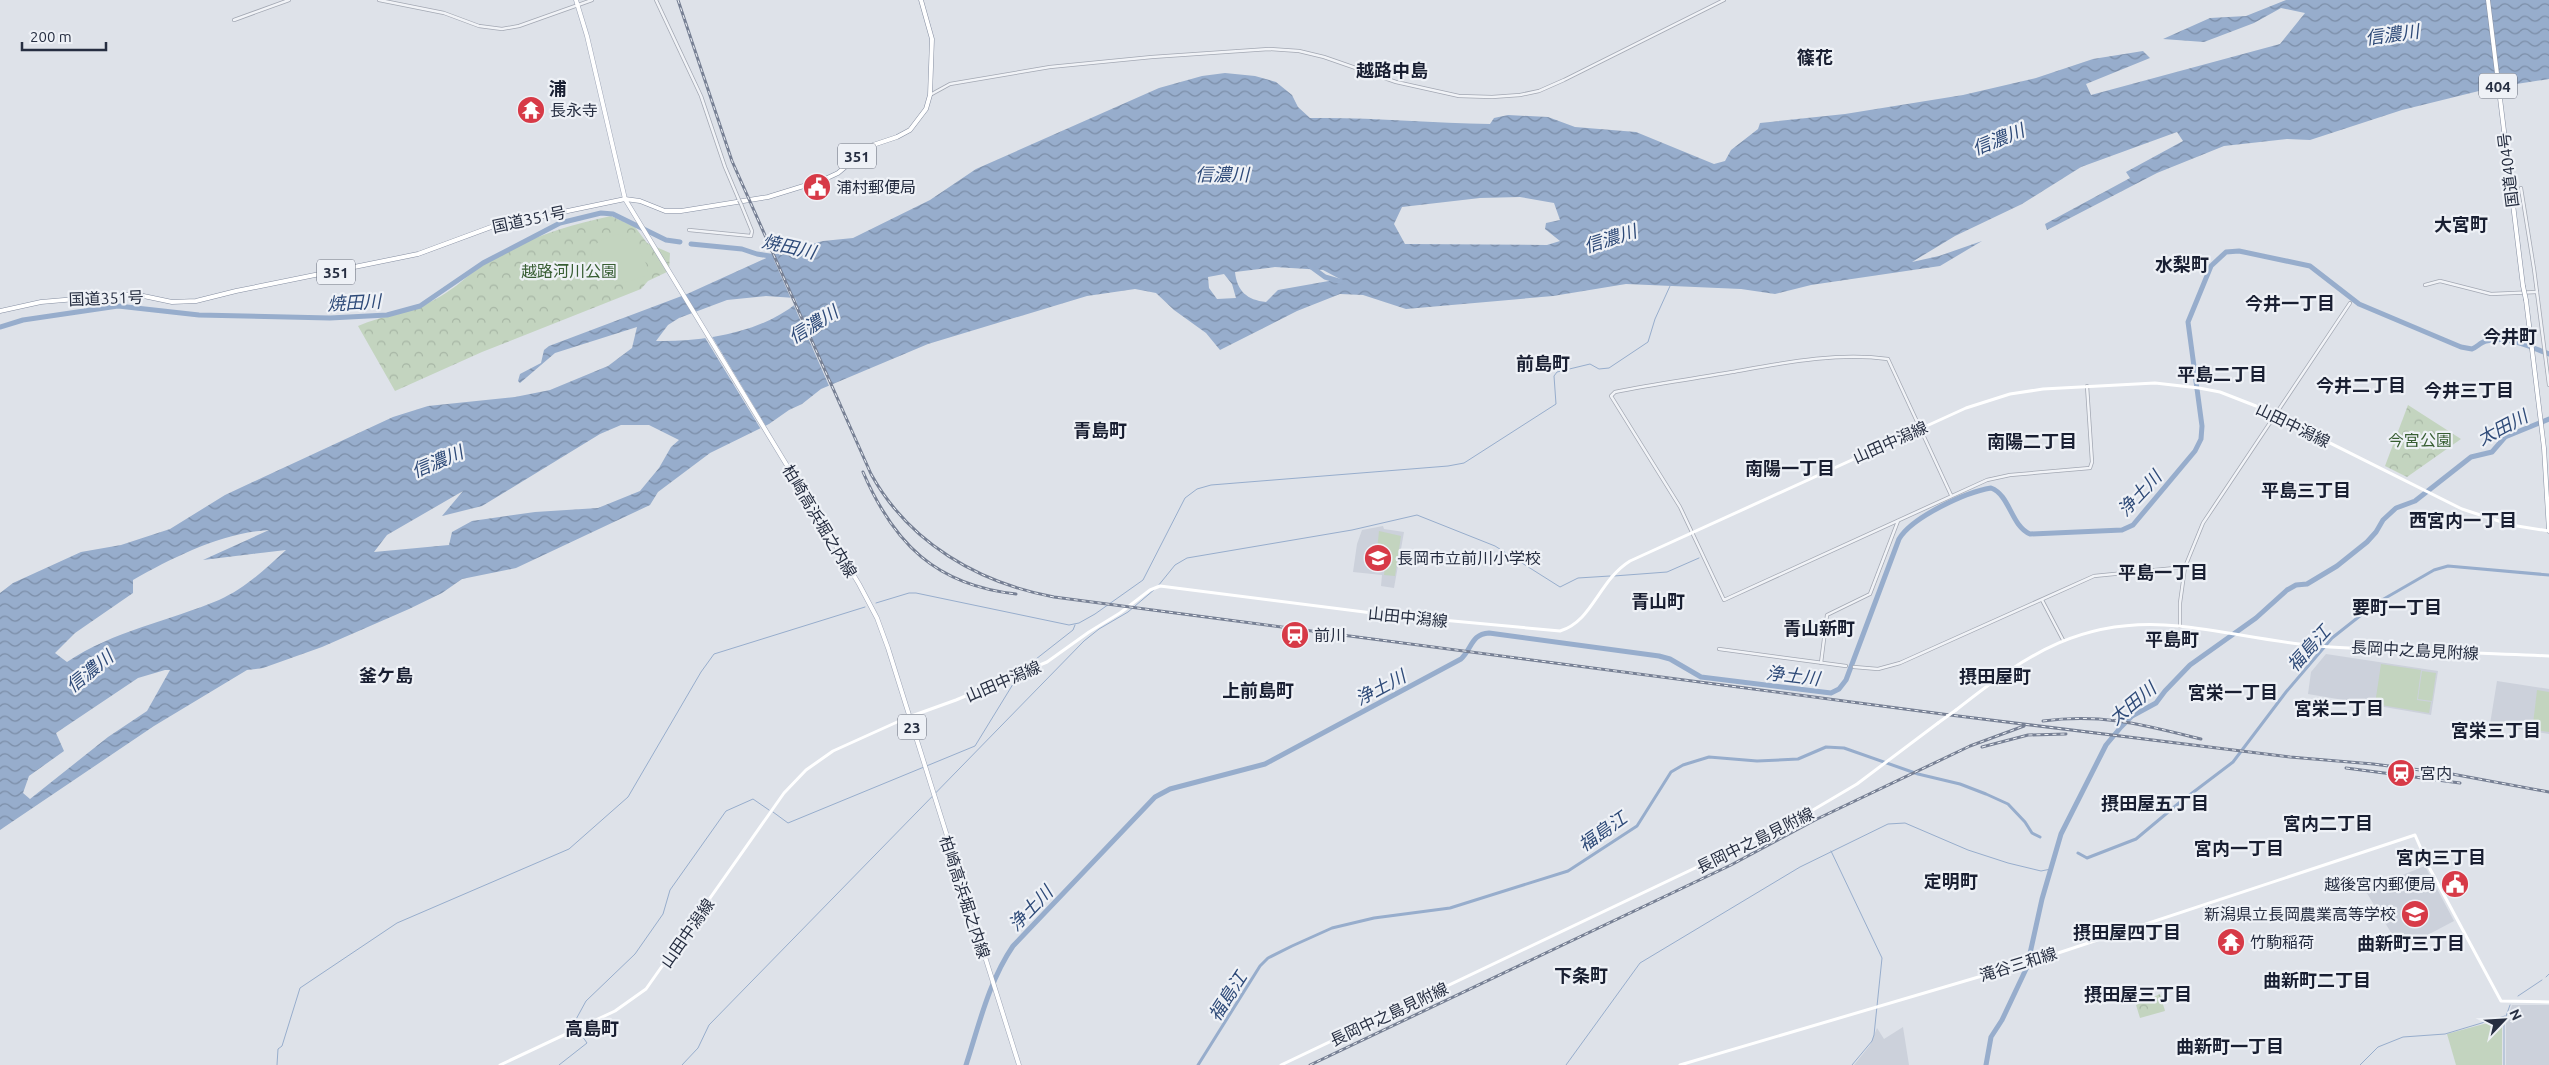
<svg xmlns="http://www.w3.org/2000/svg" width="2549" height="1065" viewBox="0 0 2549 1065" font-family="Ubuntu,'Noto Sans JP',sans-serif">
<defs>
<pattern id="park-crowns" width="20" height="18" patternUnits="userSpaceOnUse" patternTransform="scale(1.25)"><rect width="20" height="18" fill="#c3d4bf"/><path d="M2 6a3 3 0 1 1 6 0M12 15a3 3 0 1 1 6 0" fill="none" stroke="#a7b6a5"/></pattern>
<pattern id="water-waves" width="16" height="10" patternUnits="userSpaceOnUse" patternTransform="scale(1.25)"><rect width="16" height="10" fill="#97adcc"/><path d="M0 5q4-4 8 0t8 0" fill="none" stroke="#7b8da7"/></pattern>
</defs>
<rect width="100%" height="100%" fill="#dee2e9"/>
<g fill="#ccd1db">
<path d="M1383,526L1384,529L1404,532L1394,588L1381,586L1382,575L1353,572L1357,544L1362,530Z"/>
<path d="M2326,654L2438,671L2431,715L2308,694L2311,672Z"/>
<path d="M2497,681L2549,689V734L2490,724Z"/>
<path d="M2425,866L2454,921L2401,949L2365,890Z"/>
<path d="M2512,1005H2549V1065H2506V1022Z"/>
<path d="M1903,1027L1909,1065H1854L1870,1045L1877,1028L1884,1039Z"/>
</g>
<g fill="url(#park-crowns)">
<path d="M611,216L635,227L647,243L670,253L669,271L648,281L641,289L482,352L395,391L358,326C383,315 409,313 434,300C450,292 463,280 477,269C516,241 564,226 611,216Z"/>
<path d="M2408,405L2461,439L2407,477L2385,466Z"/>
<path d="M2160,994L2165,1011L2140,1018L2136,1005Z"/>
</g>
<g fill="#c3d4bf">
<path d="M617,234C629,235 647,259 648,271L645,276L607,288C588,278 585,256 599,241Z"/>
<path d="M1379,531L1401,536L1395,576L1384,575L1385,565L1379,564L1372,557L1373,550H1377Z"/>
<path d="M2381,664L2421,670L2417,700L2431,702L2429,713L2375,704Z"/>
<path d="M2422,671L2436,673L2432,701L2418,699Z"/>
<path d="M2537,690L2549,692V732L2535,730L2533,724Z"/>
<path d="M2502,1019V1065H2456L2447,1034Z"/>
</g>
<path fill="url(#water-waves)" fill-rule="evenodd" d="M2286,0H2549V79L2491,88L2402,110L2310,140L2287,139L2224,146L2157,173L2047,230L2045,224L2130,178L2126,172L2183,141L2177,132L2081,167L2022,204L1955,236L1912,262L1939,256L1982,241L1940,266L1811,285L1775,294L1741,289L1626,284L1553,296L1406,309L1363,295L1340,294L1297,311L1220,350L1206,333L1174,310L1156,293L1135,289L1087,296L928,344L821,389L802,404L789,410L769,424L710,453L658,492L650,505L516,568L462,579L442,593L409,609L322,647L263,668L247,670L154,726L0,830V593L13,583L81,552L121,545L170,529L225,495L393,417L428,406L515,397L550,390L608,366L632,348L637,327L555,353L520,383L518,381L520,374L541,363L544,350L549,346L687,294L775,254L823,241L853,238L930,200L976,169L1159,88L1202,76L1225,73L1255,76L1276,82L1292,95L1298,107L1310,118C1370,117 1430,123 1490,124L1494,118L1508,115L1548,117L1575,127L1636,132L1714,164L1725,161L1731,150L1758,129L1760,123L1845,114L1963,95L2036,78L2093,59L2143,51L2150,58L2086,84L2091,95L2280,44L2305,13L2281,8L2254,23L2204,42L2163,39L2210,18L2246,16ZM1520,197L1554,203L1560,220L1546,223L1545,229L1560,241L1547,245L1405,244L1394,224L1402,207L1480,198ZM1275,267L1323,270L1340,279L1278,290L1266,302C1247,300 1237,291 1235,272ZM1224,274L1232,284L1236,298L1217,299L1209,288L1208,277ZM766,296L795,298L797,303C760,333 703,342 656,341L668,325L679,318L727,300ZM621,425H649L679,440L671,447L659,468L640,491L598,508L535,512L472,521L452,532L449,545L374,552L387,535L463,491L442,516L482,506L600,434ZM269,530L203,560L286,550C265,569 246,588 219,600C169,621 113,631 67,662L55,653L75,633L133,593V580C174,557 221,533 269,530ZM165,670H170L147,711L108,737L30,799L23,793L29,776L64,751L56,733L138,678Z"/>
<g fill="#dee2e9">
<path d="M773,252L832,387L830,388L771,253Z"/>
<path d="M711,335L767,428L762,431L704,336Z"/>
</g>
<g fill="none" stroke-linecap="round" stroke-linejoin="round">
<g stroke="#97adcc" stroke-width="1">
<path d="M1614,576L1667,572L1699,558"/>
<path d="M1158,586L1175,565L1187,558L1352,530L1417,515L1495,546L1560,587L1578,578L1610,576"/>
<path d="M876,603L909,593H916L1069,625L1079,623L1095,614L1143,580L1185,498L1197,489L1211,485L1448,466L1464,463L1556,404L1554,376L1557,372L1590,364L1599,369L1609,368L1648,342L1655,319L1670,286"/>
<path d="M1022,670L1073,630L1075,625"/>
<path d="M773,812L788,823L975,746L1018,676"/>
<path d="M1831,851L1882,958L1874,1035L1872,1041L1852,1065"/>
<path d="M2546,977L2549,974"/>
<path d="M2518,996L2542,980"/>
<path d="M576,1027L574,1023L586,1001L635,954L663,914L670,890L726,811L753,799L769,810"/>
<path d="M277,1065L278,1049L282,1046L300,988L397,923L569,849L628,797L701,672L714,654L865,607"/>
<path d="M559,1065L587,1043L578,1030"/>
<path d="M682,1065L698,1048L709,1025L1084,641L1099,629L1128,612L1155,589"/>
<path d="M1566,1065L1640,963L1800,867L1888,824L1905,823L1968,850L2008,863L2041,871L2051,869"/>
<path d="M2360,1065L2378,1047L2403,1037L2445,1034L2505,1016"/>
<path d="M2504,1065V1022L2510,1005"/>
</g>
<g stroke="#97adcc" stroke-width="3">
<path d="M2078,853L2087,858L2136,839L2179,803L2233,762L2286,692L2332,638L2375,604L2434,570L2448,566L2549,575"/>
<path d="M1198,1065L1260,966L1268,958L1292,946L1332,928L1374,918L1450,908L1568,871L1637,826L1671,772L1683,765L1709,757L1757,761L1798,759L1826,747L1844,748L1918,774L1960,784L1986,794L2008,804L2025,822L2032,833L2040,837"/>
</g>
<g stroke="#97adcc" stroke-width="5">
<path d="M691,244L742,249L757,254L776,257"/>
<path d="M1310,266L1325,277L1342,282"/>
<path d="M0,327L23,320L118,306L199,315L330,318L387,315L420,306L483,263L560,223L601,213L613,214L666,240L680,242"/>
<path d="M966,1065C979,1025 989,981 1013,946L1155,797L1170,789L1265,764L1461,659C1472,649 1471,634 1489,633L1659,656L1670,659L1701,677L1831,693L1839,689L1846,680L1899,539C1912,517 1966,492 1991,488C2010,495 2011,526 2030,534L2122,530L2133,525L2195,451L2201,439L2202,426L2188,322L2211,266L2226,252L2239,251L2310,266L2359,304L2461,347L2472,349C2477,347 2481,342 2486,341C2506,335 2531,347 2549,354"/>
<path d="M1986,1065L1991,1037L2002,1020L2027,967L2042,899L2061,834L2106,745L2121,727L2132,716L2156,703L2165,691L2190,665L2256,618L2287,590L2296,585L2307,584L2337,566L2367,542L2376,532L2383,520L2396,508L2415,501L2471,457L2492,452L2505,437L2549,419"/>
</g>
<defs>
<g id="tertiary">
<path d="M379,0L444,13L479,26L502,29L519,26L592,0"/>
<path d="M656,0L701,96L725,167L739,200"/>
<path d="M234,20L289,0"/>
<path d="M930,95L950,84L1050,67L1152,57L1269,49L1299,51L1324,57L1396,82L1459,96L1492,97L1520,95L1539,91L1564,80L1724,0"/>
<path d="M2521,188L2534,269L2549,385"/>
<path d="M689,230L751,236L752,231L741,204"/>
<path d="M2425,285L2440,281L2491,294L2537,292"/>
<path d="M1951,495L1888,359C1836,352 1783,363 1732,372C1693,379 1653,384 1615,392L1611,396L1680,507L1724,600L1987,480L2010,475L2090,468L2092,462L2087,386"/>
<path d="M2042,600L2063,640"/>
<path d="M2180,626V603L2185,567L2203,523L2350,303"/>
<path d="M1719,649L1846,666"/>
<path d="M1821,663L1827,615L1870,594L1898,521"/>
<path d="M1854,667L1878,669L1900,663L2094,576L2185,567"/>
</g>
<path id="primary" d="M576,0L587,36L625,199L859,584L877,618L888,648L1019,1065"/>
<g id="trunk">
<path d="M2488,0L2523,286"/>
<path d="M2526,300L2544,448L2549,531"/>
<path d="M0,311L41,302L134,294L172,302L196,301L236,291L418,254L510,220L539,217L625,199L640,201L665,211H681L768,197L823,180L838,173L870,146L897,137L910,130L926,109L930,95L932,39L921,0"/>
</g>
</defs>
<use href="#tertiary" stroke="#a3a8b3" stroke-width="4"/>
<use href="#primary" stroke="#9da5b6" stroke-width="5"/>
<use href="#trunk" stroke="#858ea1" stroke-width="5"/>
<use href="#tertiary" stroke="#f1f3f7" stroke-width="2.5"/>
<g stroke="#fff" stroke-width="3">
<path d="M1956,710C2028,653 2084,616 2179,626C2226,631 2271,642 2318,646C2395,652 2472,652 2549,656"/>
<path d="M500,1065L615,1011L646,989L784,793L806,770L833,751L906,718L956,700L1047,662L1089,632L1120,613L1150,590L1160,586L1388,615L1560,631C1593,621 1598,581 1630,561L1966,408L2010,394L2043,389L2155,383L2199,388L2220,392L2256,406L2462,509L2511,525L2549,531"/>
<path d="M1281,1065L1796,820L1857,784L1938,723"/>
<path d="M1680,1065L2043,958L2415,835L2429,867L2501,1001L2549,1002"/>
</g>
<use href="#primary" stroke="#fff" stroke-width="4"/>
<use href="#trunk" stroke="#fff" stroke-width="4"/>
<defs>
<g id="rail">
<path d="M678,0L732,161L871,474C909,543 979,583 1054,597L1950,715L2290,757L2373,764L2452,774L2549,792"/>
<path d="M863,472C894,544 936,585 1016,594"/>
<path d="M2043,721C2103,713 2144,725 2201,739"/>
<path d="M1982,747L2028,735L2066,734"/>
<path d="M2346,768L2460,783"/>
<path d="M1310,1065L1731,865L1817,819L1970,746L2024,726"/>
</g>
</defs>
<use href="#rail" stroke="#778094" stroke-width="3"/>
<use href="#rail" stroke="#eef1f6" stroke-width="1" stroke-dasharray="4" stroke-linecap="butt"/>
<defs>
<path id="tertiary-bridge" d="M739,200L741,204"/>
<path id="trunk-bridge" d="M2523,286L2526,300"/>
</defs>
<use href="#tertiary-bridge" stroke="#a3a8b3" stroke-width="4" stroke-linecap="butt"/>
<use href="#trunk-bridge" stroke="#858ea1" stroke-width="5" stroke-linecap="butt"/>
<use href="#tertiary-bridge" stroke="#f1f3f7" stroke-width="2.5"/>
<path stroke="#fff" stroke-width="3" d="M1938,723L1956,710"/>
<use href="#trunk-bridge" stroke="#fff" stroke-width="4"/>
</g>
<defs>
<symbol id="temple-disc" viewBox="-11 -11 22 22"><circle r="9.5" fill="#d73a47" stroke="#eef1f6"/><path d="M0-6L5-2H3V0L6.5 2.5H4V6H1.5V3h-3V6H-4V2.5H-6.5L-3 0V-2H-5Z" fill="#fff"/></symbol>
<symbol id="civic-disc" viewBox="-11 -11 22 22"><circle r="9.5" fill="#d73a47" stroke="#eef1f6"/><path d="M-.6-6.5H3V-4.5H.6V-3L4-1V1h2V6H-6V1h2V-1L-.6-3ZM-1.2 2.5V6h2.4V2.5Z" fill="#fff"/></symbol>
<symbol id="school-disc" viewBox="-11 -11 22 22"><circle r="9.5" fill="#d73a47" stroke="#eef1f6"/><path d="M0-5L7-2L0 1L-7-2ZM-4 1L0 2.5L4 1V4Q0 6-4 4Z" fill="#fff"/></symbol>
<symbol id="station-disc" viewBox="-11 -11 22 22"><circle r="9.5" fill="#d73a47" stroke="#eef1f6"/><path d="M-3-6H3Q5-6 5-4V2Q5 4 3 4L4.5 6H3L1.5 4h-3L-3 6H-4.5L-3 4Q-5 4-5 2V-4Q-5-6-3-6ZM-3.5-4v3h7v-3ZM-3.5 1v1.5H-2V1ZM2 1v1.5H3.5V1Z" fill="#fff"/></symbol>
</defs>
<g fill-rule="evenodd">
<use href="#temple-disc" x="515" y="94" width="32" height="32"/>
<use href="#civic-disc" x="801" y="171" width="32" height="32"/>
<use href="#school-disc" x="1362" y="542" width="32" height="32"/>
<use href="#station-disc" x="1279" y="619" width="32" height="32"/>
<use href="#station-disc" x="2385" y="757" width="32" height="32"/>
<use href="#civic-disc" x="2439" y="868" width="32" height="32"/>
<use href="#school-disc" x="2399" y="898" width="32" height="32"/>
<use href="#temple-disc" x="2215" y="926" width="32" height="32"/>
</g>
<g text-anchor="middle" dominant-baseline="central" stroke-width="4.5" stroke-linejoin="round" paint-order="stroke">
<g fill="#eef1f6" stroke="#626877" stroke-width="1">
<rect x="2479" y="73.5" width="38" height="25" rx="4"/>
<rect x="838" y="143.5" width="38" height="25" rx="4"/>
<rect x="317" y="259.5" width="38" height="25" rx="4"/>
<rect x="898" y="714.5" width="28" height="25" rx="4"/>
</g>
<g font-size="15" font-weight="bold" fill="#262e41">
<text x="2498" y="86">404</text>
<text x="857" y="156">351</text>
<text x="336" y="272">351</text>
<text x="912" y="727">23</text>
</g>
<g font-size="16" fill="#262e41" stroke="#eef1f6" text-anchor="start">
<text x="550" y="110">長永寺</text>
<text x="836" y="187">浦村郵便局</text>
<text x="1397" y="558">長岡市立前川小学校</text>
<text x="1314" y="635">前川</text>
<text x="2420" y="773">宮内</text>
<text x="2436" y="884" text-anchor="end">越後宮内郵便局</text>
<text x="2396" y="914" text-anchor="end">新潟県立長岡農業高等学校</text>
<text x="2250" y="942">竹駒稲荷</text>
</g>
<g font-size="16" fill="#262e41" stroke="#eef1f6">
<text transform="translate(2508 170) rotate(-97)">国道404号</text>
<text transform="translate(529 219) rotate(-12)">国道351号</text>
<text transform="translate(106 298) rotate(-2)">国道351号</text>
<text transform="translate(2293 425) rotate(26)">山田中潟線</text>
<text transform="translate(1890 442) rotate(-24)">山田中潟線</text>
<text transform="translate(820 521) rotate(59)">柏崎高浜堀之内線</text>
<text transform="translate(1408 617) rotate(6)">山田中潟線</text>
<text transform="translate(2415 650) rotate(3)">長岡中之島見附線</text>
<text transform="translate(1003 681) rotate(-23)">山田中潟線</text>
<text transform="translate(1755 840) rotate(-26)">長岡中之島見附線</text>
<text transform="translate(965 897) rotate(72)">柏崎高浜堀之内線</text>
<text transform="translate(687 933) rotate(-55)">山田中潟線</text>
<text transform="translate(2018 964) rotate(-17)">滝谷三和線</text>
<text transform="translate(1389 1014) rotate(-25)">長岡中之島見附線</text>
</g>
<g font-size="16" fill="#385e33" stroke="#eef1f6">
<text x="569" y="271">越路河川公園</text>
<text x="2420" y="440">今宮公園</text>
</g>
<g font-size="18" font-style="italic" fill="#2e4a78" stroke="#eef1f6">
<text transform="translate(2392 34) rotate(-8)">信濃川</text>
<text transform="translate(1998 139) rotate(-22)">信濃川</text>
<text x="1222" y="174">信濃川</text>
<text transform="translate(1610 238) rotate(-18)">信濃川</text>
<text transform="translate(789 246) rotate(13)">焼田川</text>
<text transform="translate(354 302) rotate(-3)">焼田川</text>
<text transform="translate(813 324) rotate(-32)">信濃川</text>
<text transform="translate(2502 427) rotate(-28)">太田川</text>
<text transform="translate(437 461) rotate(-23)">信濃川</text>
<text transform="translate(2139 493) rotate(-47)">浄土川</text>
<text transform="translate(2308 648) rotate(-48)">福島江</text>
<text transform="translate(89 671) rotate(-39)">信濃川</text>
<text transform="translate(1793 675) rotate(7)">浄土川</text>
<text transform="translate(1380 687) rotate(-28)">浄土川</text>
<text transform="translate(2132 703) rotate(-40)">太田川</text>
<text transform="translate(1602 831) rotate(-35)">福島江</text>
<text transform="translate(1030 908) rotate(-46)">浄土川</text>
<text transform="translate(1227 996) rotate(-57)">福島江</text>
</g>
<g font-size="18" font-weight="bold" fill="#191f32" stroke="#eef1f6">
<text x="1815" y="57">篠花</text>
<text x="1392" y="70">越路中島</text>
<text x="558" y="88">浦</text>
<text x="2461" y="224">大宮町</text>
<text x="2182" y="264">水梨町</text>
<text x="2290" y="303">今井一丁目</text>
<text x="2510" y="336">今井町</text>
<text x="1543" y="363">前島町</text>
<text x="2222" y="374">平島二丁目</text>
<text x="2361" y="385">今井二丁目</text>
<text x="2469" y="390">今井三丁目</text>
<text x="1100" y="430">青島町</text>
<text x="2032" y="441">南陽二丁目</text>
<text x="1790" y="468">南陽一丁目</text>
<text x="2306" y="490">平島三丁目</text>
<text x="2463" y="520">西宮内一丁目</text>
<text x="2163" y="572">平島一丁目</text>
<text x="1658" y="601">青山町</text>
<text x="2397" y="607">要町一丁目</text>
<text x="1819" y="628">青山新町</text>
<text x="2172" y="639">平島町</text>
<text x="386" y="675">釜ケ島</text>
<text x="1995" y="676">摂田屋町</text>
<text x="1258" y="690">上前島町</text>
<text x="2233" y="692">宮栄一丁目</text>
<text x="2339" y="708">宮栄二丁目</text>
<text x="2496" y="730">宮栄三丁目</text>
<text x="2155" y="803">摂田屋五丁目</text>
<text x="2328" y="823">宮内二丁目</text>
<text x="2239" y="848">宮内一丁目</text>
<text x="2441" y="857">宮内三丁目</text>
<text x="1951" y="881">定明町</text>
<text x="2127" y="932">摂田屋四丁目</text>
<text x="2411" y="943">曲新町三丁目</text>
<text x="1581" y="975">下条町</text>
<text x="2317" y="980">曲新町二丁目</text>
<text x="2138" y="994">摂田屋三丁目</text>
<text x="592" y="1028">高島町</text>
<text x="2230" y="1046">曲新町一丁目</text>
</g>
</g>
<g transform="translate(2504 1020) rotate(65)" stroke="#eef1f6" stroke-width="4" paint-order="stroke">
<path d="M0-4L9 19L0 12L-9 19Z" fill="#262e41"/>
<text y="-8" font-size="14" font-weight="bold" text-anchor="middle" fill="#262e41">N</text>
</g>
<path d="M22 42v8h84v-8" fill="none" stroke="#262e41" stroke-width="2.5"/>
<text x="30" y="42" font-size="15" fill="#262e41" stroke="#eef1f6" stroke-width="4" paint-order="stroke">200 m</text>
</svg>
